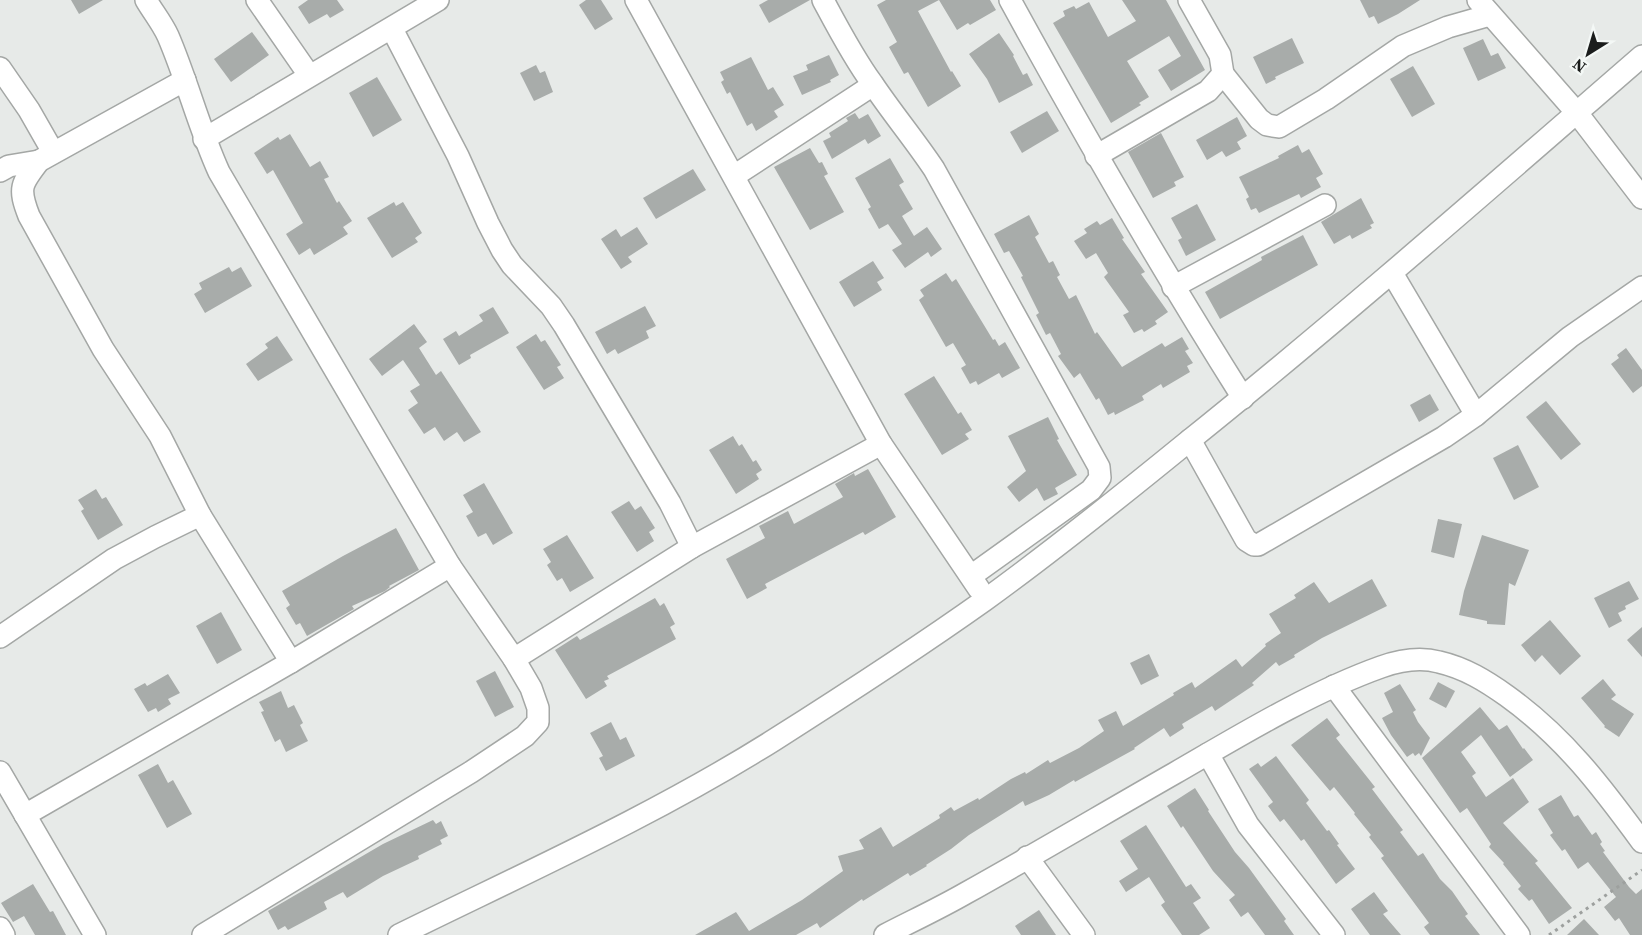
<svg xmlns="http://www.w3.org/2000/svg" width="1642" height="935" viewBox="0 0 1642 935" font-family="'Source Serif 4',serif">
<rect width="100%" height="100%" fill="#e7eae8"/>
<g fill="#a8acaa">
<path d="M71,0H103L79,14Z"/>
<path d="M308,0H337L344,10L330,18L327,14L309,24L298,7Z"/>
<path d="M586,0H601L613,19L595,30L579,5Z"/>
<path d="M768,0H810L769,23L759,5Z"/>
<path d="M886,0H939L918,11L951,72L952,71L961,86L928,107L908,72L904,74L889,47L897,42L877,5Z"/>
<path d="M939,0H990L996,10L970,25L968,23L957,30Z"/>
<path d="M1122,0H1166L1205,70L1171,91L1158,70L1181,56L1169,36L1127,61L1149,97L1139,103L1141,105L1111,123L1053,23L1065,16L1063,11L1074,6L1076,9L1089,2L1108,37L1136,21Z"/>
<path d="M1360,0H1420L1398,14L1378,24L1374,16L1369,18Z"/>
<path d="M252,32L269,55L231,82L214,59Z"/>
<path d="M999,33L1014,55L1013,56L1023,75L1027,73L1033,85L999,103L987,79L969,54Z"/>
<path d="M1292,38L1304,63L1275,77L1276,79L1266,84L1253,57Z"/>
<path d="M1483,39L1491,56L1498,53L1506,68L1478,81L1463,48Z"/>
<path d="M829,55L839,75L830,80L831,82L802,95L793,76L808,70L806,65Z"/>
<path d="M751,57L768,90L773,87L784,105L774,111L778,117L756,131L752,123L747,126L730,92L727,94L721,82L724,80L720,72Z"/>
<path d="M536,65L540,73L545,71L553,92L534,101L520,73Z"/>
<path d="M1413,66L1435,104L1412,117L1390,79Z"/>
<path d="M377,77L402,120L373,137L349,93Z"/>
<path d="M1047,111L1059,131L1022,153L1010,132Z"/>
<path d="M855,113L859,119L868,114L881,136L868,144L865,139L832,159L823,141L831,137L829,133L848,121L846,118Z"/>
<path d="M1237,117L1247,136L1237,142L1241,149L1226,157L1222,151L1207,160L1196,140Z"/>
<path d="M1161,133L1184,177L1174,182L1176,186L1153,198L1128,152Z"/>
<path d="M290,134L310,167L320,161L329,177L324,179L337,203L339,201L352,221L343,227L348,234L314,255L310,248L299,255L286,234L303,223L273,170L267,174L254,153L278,137L280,140Z"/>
<path d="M1298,145L1302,153L1309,149L1323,174L1316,178L1321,187L1301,198L1299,194L1259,213L1256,208L1251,210L1246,199L1249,197L1239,177L1279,158L1278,156Z"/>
<path d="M810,148L819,163L822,162L828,174L824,176L844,212L810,230L774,167Z"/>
<path d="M890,158L904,182L899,185L913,209L902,216L914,236L927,227L942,249L931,257L928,252L905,268L892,250L902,244L888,224L879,229L868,209L871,207L855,178Z"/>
<path d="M693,169L706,190L656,219L643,198Z"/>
<path d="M1361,198L1374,223L1370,225L1372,228L1352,239L1350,235L1334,244L1321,222Z"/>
<path d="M394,202L396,206L403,202L422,233L415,238L418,242L392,258L367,218Z"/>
<path d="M1197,204L1216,240L1186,256L1178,240L1182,238L1171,218Z"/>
<path d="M1029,215L1039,234L1035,237L1049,263L1053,261L1060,275L1057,277L1069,299L1076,295L1095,334L1097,332L1122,367L1162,343L1165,347L1182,337L1189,349L1185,351L1193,363L1187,366L1190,372L1163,388L1161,384L1142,396L1144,400L1115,415L1114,412L1108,415L1099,398L1096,400L1080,373L1074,378L1058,356L1061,354L1050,333L1046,335L1036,315L1039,313L1021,277L1023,276L1009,251L1004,253L994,234Z"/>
<path d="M1112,218L1124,238L1122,239L1145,272L1141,274L1168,312L1155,321L1157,324L1144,332L1142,329L1134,333L1123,315L1129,312L1104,277L1108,273L1096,253L1086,259L1074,241L1087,233L1084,229L1097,221L1100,225Z"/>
<path d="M637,227L648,244L628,257L632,262L621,269L601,239L616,229L621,237Z"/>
<path d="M1303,235L1318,265L1220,319L1205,292L1262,260L1261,257Z"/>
<path d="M873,261L884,278L877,282L882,290L854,307L839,282Z"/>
<path d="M229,267L232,272L241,267L252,286L205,313L194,294L202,289L199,283Z"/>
<path d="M946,273L952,282L956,279L993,340L995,339L999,346L1005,342L1020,368L1002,378L999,373L978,385L976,381L970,384L961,368L966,365L953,343L946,347L919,300L924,296L920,290Z"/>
<path d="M645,306L656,326L646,331L649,338L618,354L615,349L607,354L595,332Z"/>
<path d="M493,307L509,333L470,355L471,358L459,365L443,339L456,331L459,336L483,321L479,315Z"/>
<path d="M414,324L427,342L419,348L436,375L441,371L481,432L464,442L457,432L444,441L435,427L424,434L408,410L418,403L410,391L420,385L403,360L382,376L369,359Z"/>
<path d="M536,334L541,342L545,340L561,365L557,367L564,378L544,390L516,347Z"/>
<path d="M277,336L293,360L258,381L246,364L268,348L265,344Z"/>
<path d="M1626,348L1642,370V386L1633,393L1611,364L1619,358L1617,355Z"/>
<path d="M934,376L958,414L961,412L972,430L965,434L969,439L942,455L904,394Z"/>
<path d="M1430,394L1439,410L1419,422L1410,405Z"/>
<path d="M1546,401L1581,444L1561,460L1526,417Z"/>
<path d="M1048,417L1059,439L1057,440L1077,475L1055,488L1058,494L1044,501L1037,488L1019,502L1007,487L1026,471L1008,436Z"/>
<path d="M733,436L739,446L742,444L753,462L756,460L762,470L756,474L759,479L736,494L709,450Z"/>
<path d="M1518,445L1539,487L1514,500L1493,458Z"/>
<path d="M868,469L896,517L865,535L863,532L765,584L767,588L747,599L726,559L765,538L759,526L788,511L794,524L843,497L835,484L854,473L855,476Z"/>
<path d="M484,483L513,533L493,545L486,533L478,537L466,516L473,512L463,495Z"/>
<path d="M96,489L102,499L106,497L123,525L98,540L81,511L84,509L78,500Z"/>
<path d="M629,501L635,510L641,506L655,528L649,532L654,541L637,552L611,512Z"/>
<path d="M1438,519L1462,524L1454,558L1431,552Z"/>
<path d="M396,528L419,570L389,586L390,587L385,591L352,606L354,609L307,636L300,623L296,625L286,608L290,605L282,591L343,556Z"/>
<path d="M567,535L594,578L570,592L562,578L557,581L547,565L551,562L543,549Z"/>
<path d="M1482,535L1529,550L1515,586L1509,583L1505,625L1487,624V621L1459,615L1464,591Z"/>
<path d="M1372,579L1387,606L1322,638L1294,655L1295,657L1279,666L1276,662L1252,683L1254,685L1215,711L1212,706L1182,724L1184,728L1170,737L1164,728L1134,748L1135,749L1075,782L1074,780L1049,795L1025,806L1023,801L969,835L951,849L926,865L927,866L910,876L908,873L863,901L862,899L820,928L817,923L796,935H695L736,912L749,931L802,900L843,871L838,856L864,849L859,840L881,827L893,847L940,818L939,815L951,807L954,811L978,798L979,800L1011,779L1025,772L1026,774L1048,760L1050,763L1079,748L1104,731L1098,720L1116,711L1123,726L1174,695L1173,693L1192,682L1195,688L1236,659L1242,667L1266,646L1265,644L1281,633L1269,614L1296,598L1294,595L1314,582L1329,603Z"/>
<path d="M1629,581L1639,599L1625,606L1626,609L1618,613L1622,621L1609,628L1594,598Z"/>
<path d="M655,598L660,606L664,603L675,624L670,627L676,639L607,676L609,679L604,681L607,686L586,699L555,650L577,636L580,640Z"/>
<path d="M221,612L242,650L217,664L196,626Z"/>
<path d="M1550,620L1581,656L1560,675L1542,655L1535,662L1521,645Z"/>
<path d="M1642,627V657L1627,640Z"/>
<path d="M1149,654L1159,676L1141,685L1130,663Z"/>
<path d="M495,671L514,707L495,717L476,681Z"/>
<path d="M168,674L180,693L168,699L171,704L158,712L156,708L148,712L134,689L145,683L147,686Z"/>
<path d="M1603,679L1616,695L1611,699L1634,714L1619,737L1604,727L1605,726L1581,698Z"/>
<path d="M1438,682L1455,691L1446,708L1429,699Z"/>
<path d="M1400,684L1416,710L1413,712L1418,722L1430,738L1421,756L1419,753L1415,756L1413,753L1407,757L1391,735L1382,718L1393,712L1384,693Z"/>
<path d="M281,691L288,708L294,705L303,723L300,725L308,741L286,752L280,739L275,742L261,712L264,711L259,702Z"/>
<path d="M1480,707L1499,730L1507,725L1523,749L1524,748L1533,760L1510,777L1481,735L1461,752L1476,773L1472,776L1486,797L1513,778L1529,802L1503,823L1538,861L1535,863L1572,908L1549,924L1532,899L1529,901L1518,889L1521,886L1503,864L1504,863L1489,847L1491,844L1467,808L1460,813L1422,758Z"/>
<path d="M1327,718L1340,735L1336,738L1375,787L1372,789L1403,830L1400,832L1418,856L1423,853L1440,879L1452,891L1468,914L1465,916L1480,935H1430L1424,927L1429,923L1381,858L1384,856L1369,837L1371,835L1354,814L1355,813L1334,787L1330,791L1291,745Z"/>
<path d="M611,722L620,740L626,737L635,756L606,771L599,758L603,756L590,733Z"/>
<path d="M1276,756L1309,800L1306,803L1327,831L1329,830L1339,844L1337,845L1355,869L1336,884L1304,839L1301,841L1284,819L1280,822L1268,806L1273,802L1249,769L1258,763L1261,767Z"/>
<path d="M158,764L168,783L173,780L192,814L167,828L138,775Z"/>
<path d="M1195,788L1209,810L1208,811L1235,852L1249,868L1286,919L1284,921L1294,935H1265L1248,912L1241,917L1229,900L1235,895L1213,871L1183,826L1181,828L1167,806Z"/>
<path d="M1561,795L1574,817L1578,815L1592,835L1596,832L1602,842L1600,844L1605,851L1603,852L1629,887L1636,894L1642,889V935H1630L1619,918L1615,921L1604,907L1616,897L1588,862L1578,869L1565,849L1562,851L1550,835L1553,833L1538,809Z"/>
<path d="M433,820L436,824L441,821L448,836L440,840L442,844L418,856L419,859L383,876L347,898L343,892L324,902L327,909L303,922L288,930L285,926L278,930L268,911L383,844Z"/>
<path d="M1146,825L1186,887L1191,884L1201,898L1193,903L1210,928L1199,935H1182L1161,905L1165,902L1149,877L1126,892L1119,881L1138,869L1120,841Z"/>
<path d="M33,884L50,912L53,911L66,935H35L24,916L13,922L1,903Z"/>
<path d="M1374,892L1388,911L1383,914L1401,935H1370L1351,909Z"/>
<path d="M1039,910L1056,935H1021L1015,926Z"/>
<path d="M1584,919L1599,935H1567Z"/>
</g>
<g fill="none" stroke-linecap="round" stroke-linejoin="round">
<defs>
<g id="minor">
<path d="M146,0C153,12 162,23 168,36C187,80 199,128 219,172L450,566L514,659L531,688L538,708V722L525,736L471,772L203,935"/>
<path d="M257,0L309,75"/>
<path d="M636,0L881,444L979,589"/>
<path d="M823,0C838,28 853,57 872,83C892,113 914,139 934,169L1099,467L1100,478L1091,490L971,576"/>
<path d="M1010,0C1084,135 1161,268 1243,398"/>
<path d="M1478,0L1577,113L1642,198"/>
<path d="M392,29L458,156L488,223L502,250L512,265L551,306L564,325L670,503L692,547"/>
<path d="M0,68L29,110L53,152"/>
<path d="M1223,74L1259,119L1267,125L1279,127L1326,99L1403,46L1448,27L1490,15"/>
<path d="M185,80L39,161C21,184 18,188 29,216L103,349L160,436L200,515L291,662"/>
<path d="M204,139L438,0"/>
<path d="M1096,156L1208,91L1223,74L1220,55L1189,0"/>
<path d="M0,171L9,166L39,161"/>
<path d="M734,176L873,85"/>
<path d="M1392,273L1476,415"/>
<path d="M1173,287L1325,205"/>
<path d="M1190,440L1246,540L1254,545H1258L1444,437L1476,415L1570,337L1642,287"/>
<path d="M0,637L114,559L155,537L200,515"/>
<path d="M514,659L692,547L881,444"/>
<path d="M1334,686L1519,935"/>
<path d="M1208,754L1248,825L1334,935"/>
<path d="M0,772L95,935"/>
<path d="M25,815L291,662L450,566"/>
<path d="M1027,857L1084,935"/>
<path d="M0,928L4,935"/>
<path d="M399,935C525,873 655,815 774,740C845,695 916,649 985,600C1054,550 1120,497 1185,444C1341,319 1491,187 1642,56"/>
<path d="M885,935C912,921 940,908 966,893C1036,854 1105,813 1175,773C1239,736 1311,692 1381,667C1398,661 1420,657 1439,662C1465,668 1486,681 1507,696C1564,737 1601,786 1642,842"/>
</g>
</defs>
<use href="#minor" stroke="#a4a7a5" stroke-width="24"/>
<path stroke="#9da09e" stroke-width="3" stroke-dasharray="3 4.5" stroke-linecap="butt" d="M1549,935L1642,870"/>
<use href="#minor" stroke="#fff" stroke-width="21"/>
</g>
<g transform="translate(1588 54) rotate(217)" stroke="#f4f8f6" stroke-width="4.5" paint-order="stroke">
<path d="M0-4.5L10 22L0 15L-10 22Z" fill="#1b1d1c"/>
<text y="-9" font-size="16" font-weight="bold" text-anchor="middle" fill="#1b1d1c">N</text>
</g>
</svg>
